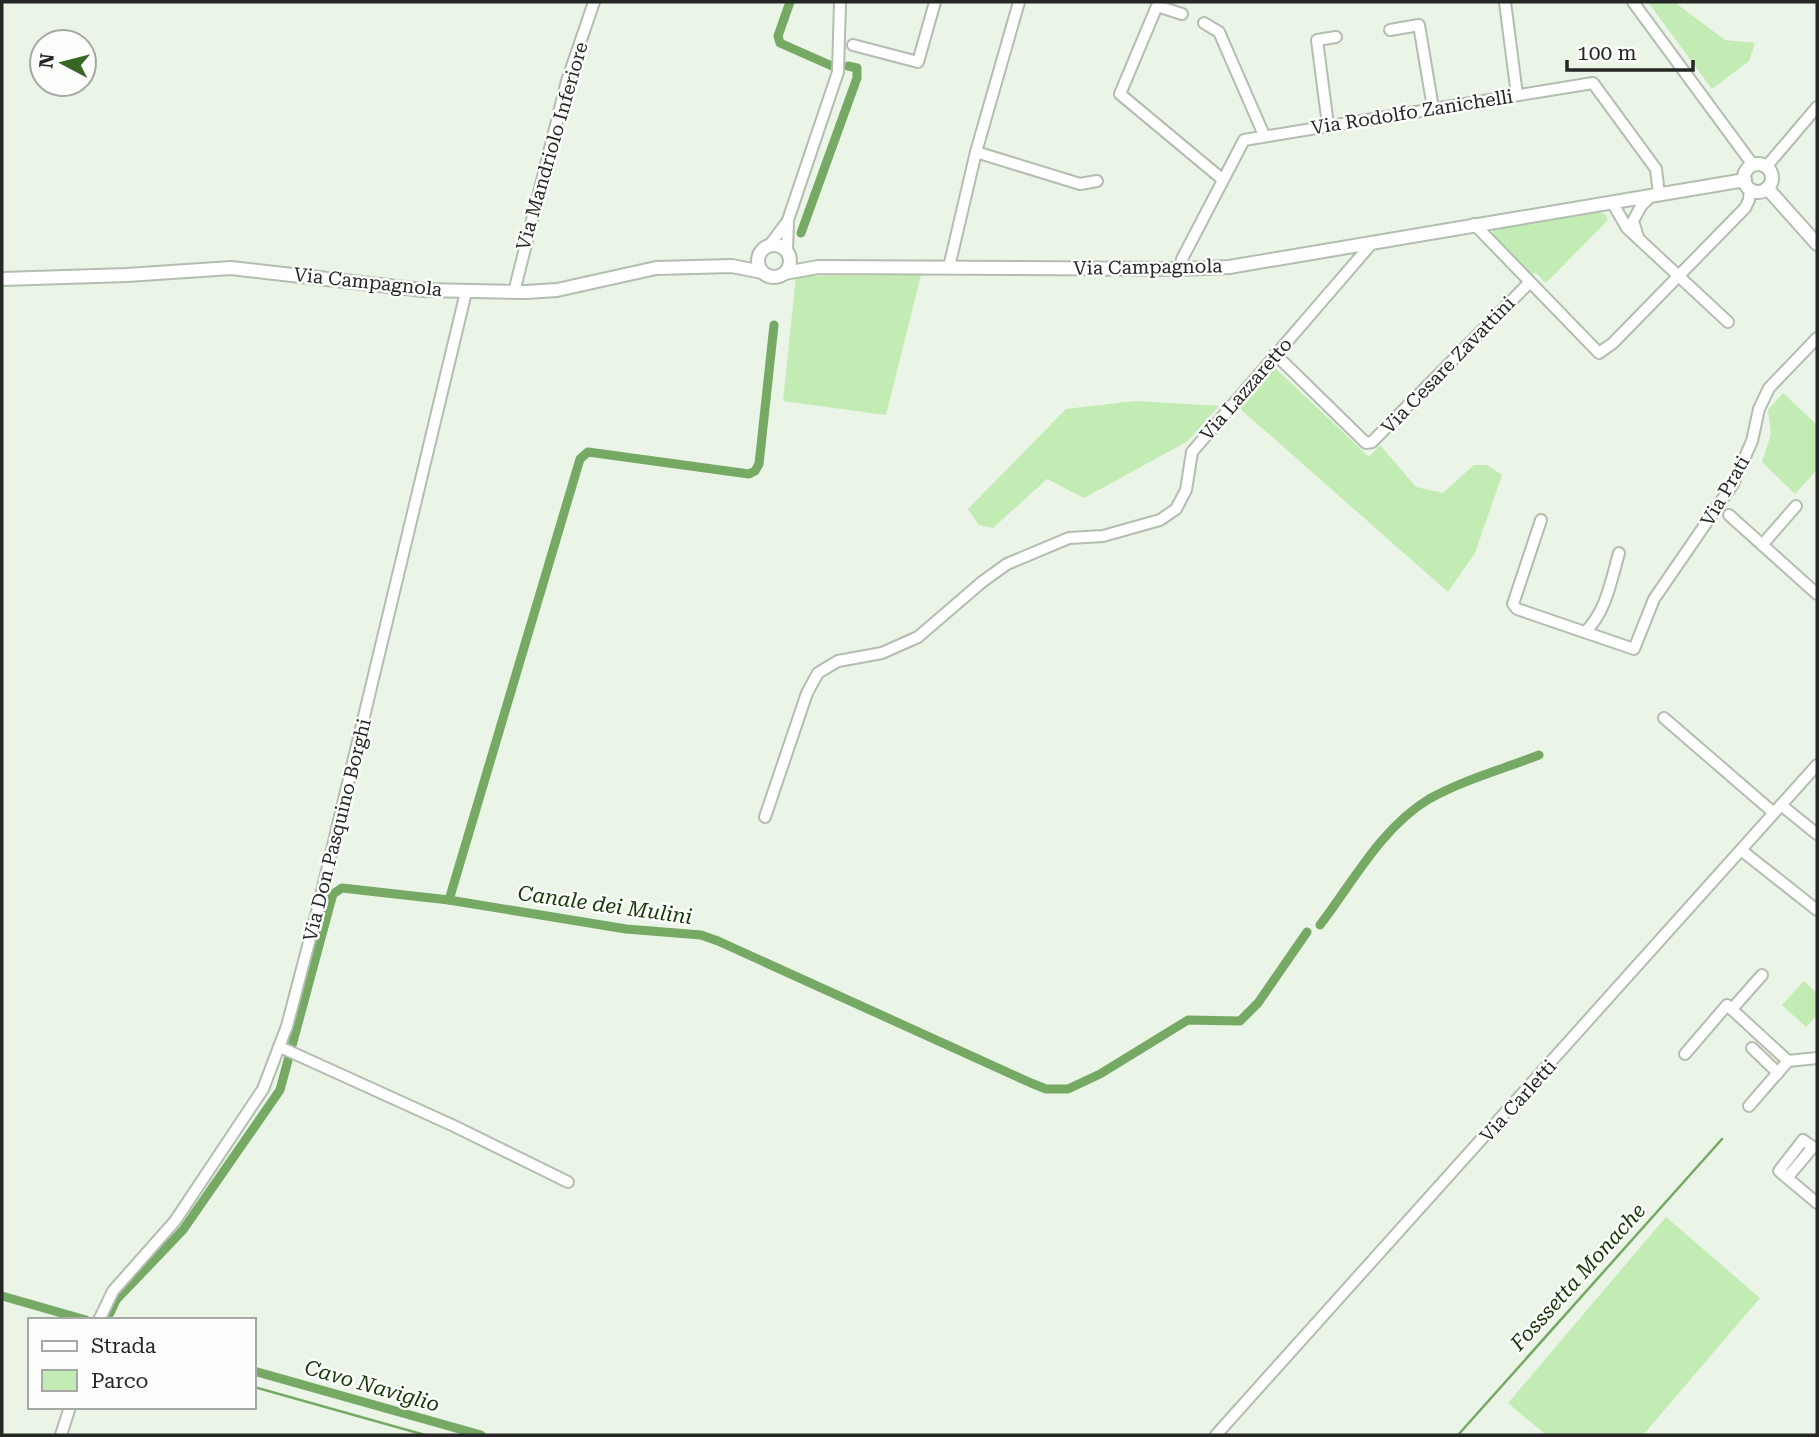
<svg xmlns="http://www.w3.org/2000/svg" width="1819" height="1437" viewBox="0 0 1819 1437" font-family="'Roboto Serif',serif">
<rect width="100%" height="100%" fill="#eaf4e7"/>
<g fill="#c2ecb4">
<path d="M1648,2H1674L1725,40L1755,43L1749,61L1712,89Z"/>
<path d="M1588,211H1599L1606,215L1608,220L1546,283L1536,273L1527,276L1495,239L1492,228Z"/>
<path d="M921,275L886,415L783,401L796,276Z"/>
<path d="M1273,366L1369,457L1380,445L1416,487L1443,493L1474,465H1487L1502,475L1475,553L1448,592L1237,406Z"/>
<path d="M1783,393L1817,425V470L1795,494L1762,462L1771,434L1768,410Z"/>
<path d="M1136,401L1219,406L1188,441L1084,498L1047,479L993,528L979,525L968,509L1066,409Z"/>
<path d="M1804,981L1817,993V1015L1806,1027L1782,1005Z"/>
<path d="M1666,1217L1760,1298L1643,1435H1546L1508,1403Z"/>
</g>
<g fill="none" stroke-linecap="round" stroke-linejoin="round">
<g stroke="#76a964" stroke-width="2.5">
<path d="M1668,939L1674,932"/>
<path d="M254,1387L425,1435"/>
<path d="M1458,1435L1722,1139"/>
</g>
<g stroke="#76a964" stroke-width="9">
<path d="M790,2L778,36L780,43L832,66"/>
<path d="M801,233L857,78V68L848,66"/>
<path d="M449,900L580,459L588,452L749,474L755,471L759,464L774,325"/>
<path d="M1320,925C1353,882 1381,828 1429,799C1463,780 1503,769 1539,755"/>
<path d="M2,1296L86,1320"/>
<path d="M110,1313L116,1300L183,1230L280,1090L331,901L333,894L342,888L449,900L626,929L701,935L718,941L1031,1083L1046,1089H1068L1100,1074L1188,1020L1240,1021L1258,1003L1307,932"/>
<path d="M254,1371L481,1435"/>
</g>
<defs>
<g id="minor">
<path d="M1505,2L1517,95"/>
<path d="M1633,2L1753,165"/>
<path d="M1182,14L1157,6L1120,94L1222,179"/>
<path d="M1204,23L1219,32L1264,135"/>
<path d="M1390,30L1419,25L1433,108"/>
<path d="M853,45L918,62L935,2"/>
<path d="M1328,125L1317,40L1336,37"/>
<path d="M976,152L1080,184L1097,181"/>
<path d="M1766,167L1817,107"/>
<path d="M1612,202L1627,228L1728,322"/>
<path d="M1474,224L1599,353L1613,343L1745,208L1749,200L1750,189"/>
<path d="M1638,237L1633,221L1641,206L1651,196"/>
<path d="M769,246L787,222"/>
<path d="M787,252L788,220L838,72L840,2"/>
<path d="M949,267L976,152L1019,2"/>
<path d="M1180,269L1182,259L1244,140L1593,83L1656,169L1659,194"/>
<path d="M514,292L567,81L594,2"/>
<path d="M1275,354L1366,443L1372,442L1529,283"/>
<path d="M1729,515L1817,594"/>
<path d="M1541,520L1513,604L1517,609L1634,649L1654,599L1733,484L1752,441L1759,409L1769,388L1817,338"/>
<path d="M1762,545L1796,506"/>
<path d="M1585,632C1606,612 1611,581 1619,553"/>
<path d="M1664,718L1774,813"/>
<path d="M1781,805L1817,834"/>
<path d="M765,817L807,693L818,673L838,661L882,653L918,637L982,582L1007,564L1069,538L1103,536L1160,520L1176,509L1186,490L1192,452L1373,242"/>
<path d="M1741,850L1817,910"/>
<path d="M1732,1009L1762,975"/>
<path d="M280,1047L454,1126L568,1182"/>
<path d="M1752,1048L1778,1073"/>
<path d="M1685,1054L1727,1005L1788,1061L1817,1058"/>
<path d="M1749,1106L1788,1061"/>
<path d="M1787,1178L1813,1147L1803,1140L1779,1171L1817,1203"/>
<path d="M99,1320L113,1291L175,1221L263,1089L287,1026L318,908L466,292"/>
<path d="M61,1435L70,1407"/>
<path d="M1216,1435L1817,765"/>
</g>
<g id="major">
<circle cx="1758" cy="178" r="14"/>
<path d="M1767,188L1817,244"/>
<circle cx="774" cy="261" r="16"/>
<path d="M785,273L818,267L1180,269L1229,267L1745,180"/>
<path d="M2,279L127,275L231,268L423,290L526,292L557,290L656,268L732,266L762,272"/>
</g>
</defs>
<use href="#minor" stroke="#b3bdb0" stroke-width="14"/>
<use href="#major" stroke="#b3bdb0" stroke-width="16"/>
<use href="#minor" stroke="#fff" stroke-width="10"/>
<use href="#major" stroke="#fff" stroke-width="12"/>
</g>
<g text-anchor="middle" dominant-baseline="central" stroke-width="5" stroke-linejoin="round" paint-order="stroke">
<g font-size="19" fill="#242723" stroke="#fcfefc">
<text transform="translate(1412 112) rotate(-9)">Via Rodolfo Zanichelli</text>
<text transform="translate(552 146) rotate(-74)">Via Mandriolo Inferiore</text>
<text transform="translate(1148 267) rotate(-1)">Via Campagnola</text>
<text transform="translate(368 282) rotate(6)">Via Campagnola</text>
<text transform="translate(1448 365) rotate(-46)">Via Cesare Zavattini</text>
<text transform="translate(1246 389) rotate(-49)">Via Lazzaretto</text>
<text transform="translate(1725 491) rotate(-60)">Via Prati</text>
<text transform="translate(337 830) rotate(-76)">Via Don Pasquino Borghi</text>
<text transform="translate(1518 1101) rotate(-48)">Via Carletti</text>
</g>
<g font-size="21" font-style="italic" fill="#153706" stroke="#fcfefc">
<text transform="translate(605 905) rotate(8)">Canale dei Mulini</text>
<text transform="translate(1578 1277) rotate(-48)">Fosssetta Monache</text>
<text transform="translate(372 1386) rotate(16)">Cavo Naviglio</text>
</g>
</g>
<rect width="1819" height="1437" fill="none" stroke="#242723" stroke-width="7"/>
<rect x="28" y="1318" width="228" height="91" fill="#fcfefc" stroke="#a6a8a5" stroke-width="2"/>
<rect x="42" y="1341" width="35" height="10" fill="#ffffff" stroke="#a6a8a5" stroke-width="2"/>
<text x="91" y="1353" font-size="21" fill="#242723">Strada</text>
<rect x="42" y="1370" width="35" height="21" fill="#c2ecb4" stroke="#a6a8a5" stroke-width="2"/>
<text x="91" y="1388" font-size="21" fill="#242723">Parco</text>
<g transform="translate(63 63) rotate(277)"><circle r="33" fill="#fcfefc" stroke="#a6a8a5" stroke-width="2"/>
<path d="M0-5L12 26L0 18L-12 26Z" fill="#386625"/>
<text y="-10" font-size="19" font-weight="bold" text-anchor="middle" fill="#242723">N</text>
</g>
<path d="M1567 60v10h126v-10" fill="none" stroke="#242723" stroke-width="3.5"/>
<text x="1577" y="60" font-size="21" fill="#242723" stroke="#fcfefc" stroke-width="5" paint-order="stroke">100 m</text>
</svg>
